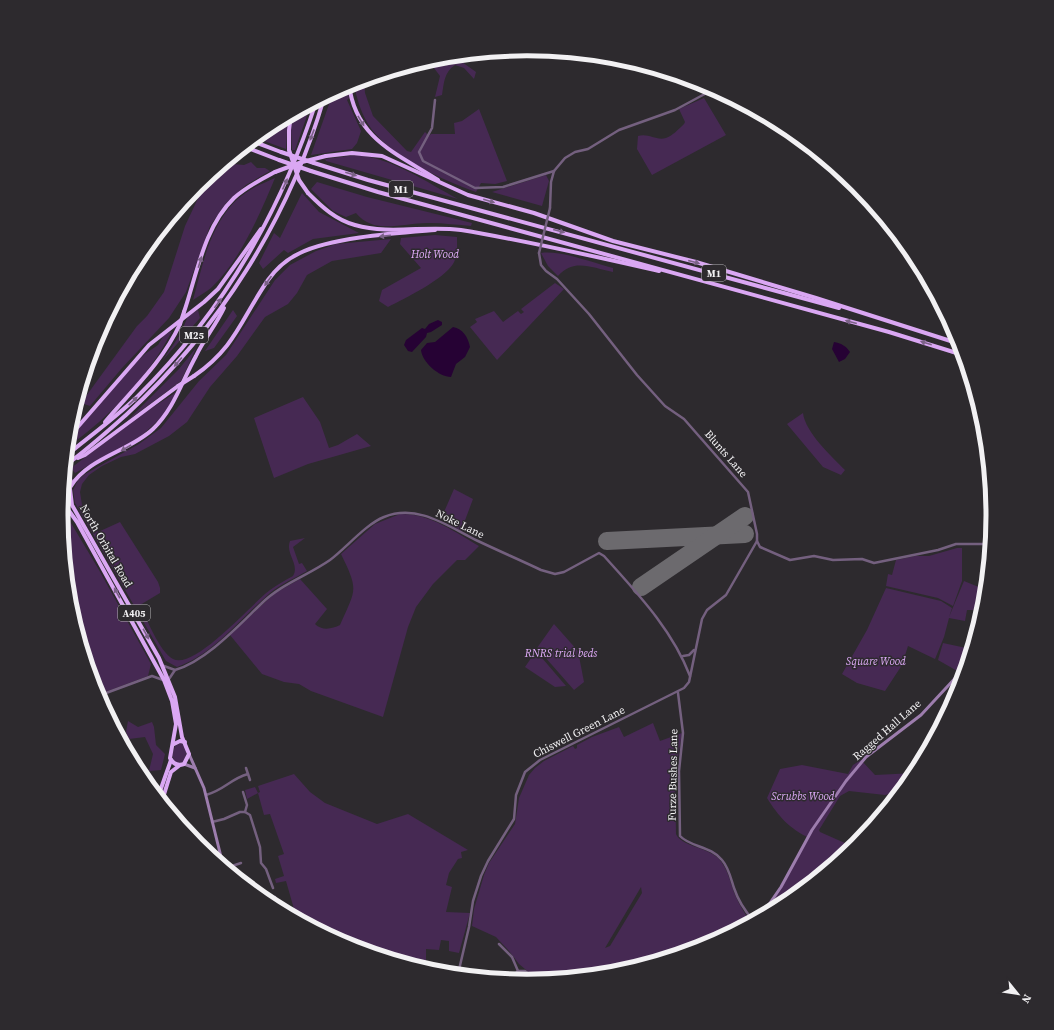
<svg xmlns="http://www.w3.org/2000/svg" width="1054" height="1030" viewBox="0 0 1054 1030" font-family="'Source Serif 4',serif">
<rect width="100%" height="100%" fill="#2d2a2e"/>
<g fill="#462953" fill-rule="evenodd">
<path d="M465,55L462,62L476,72L474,79L464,68L455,65C444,72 444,83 442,95L435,97L440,76L434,68L427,63V61L445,66L456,56Z"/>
<path d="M364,80L365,93L373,116L407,151L411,152L425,132L429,136L431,134H455L454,123L462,121L479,109L507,181L495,184L481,183L476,192C441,179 388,156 368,124C360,111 357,97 353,83Z"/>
<path d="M347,86L349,98L347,100L361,131L357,143L352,149L311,155L333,93Z"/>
<path d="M704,98L726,135L652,175L637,149L638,136C649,133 656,141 666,138C672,136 679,129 684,124L685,122L679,109Z"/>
<path d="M311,104L295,150H292L291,129L294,114Z"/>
<path d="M288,117L286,149L256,138L268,127Z"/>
<path d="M356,155C393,158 426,182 458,199L326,161L325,159Z"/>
<path d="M251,162L257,168H265L270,171L246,185L226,203L210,226L186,292L169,318L122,368L90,406L81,403L137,326L147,316L164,292L185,226L208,177L233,164L244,165Z"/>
<path d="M546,175L549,181L542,206L492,192Z"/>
<path d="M275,178C260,214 240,261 211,288C206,292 199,296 193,300C204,260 212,213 250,190C257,185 267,182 275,178Z"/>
<path d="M317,182L367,197L472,223L471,226C458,225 444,223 430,223C405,222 374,236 356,213L346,217L333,211L311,189Z"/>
<path d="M302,193L319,212L359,233L313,239L288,253L284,250L263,269L259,263L274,233L280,238Z"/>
<path d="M435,235L457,237C457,247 458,256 453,264C444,279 404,299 388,307L379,301L382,290L421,268L400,244L401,238Z"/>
<path d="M391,239L381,253L332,261L307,275L297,293L288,304L265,317L237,356L210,387L187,422L169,436L135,454L121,457L102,466L89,475L82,484L80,492L82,505L98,532L120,522L158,582L160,588V593L140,605C147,619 159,651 173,659C195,670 252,603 270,590C277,585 285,580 293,576C300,564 285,554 290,541L305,538L293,547L299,564L302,563L307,571C295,578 281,584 270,593C242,617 213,655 177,667L166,661L75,503L73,490L78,480L85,474L139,444L161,428L199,381L226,355L275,280L290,265L316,251L336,244Z"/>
<path d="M541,253C561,250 593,263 613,268V272C592,268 574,258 558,276L548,266Z"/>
<path d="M555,283L564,289L497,360L470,327L477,322L475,319L494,311L503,322L518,311L521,314L524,312L521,309Z"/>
<path d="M198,310L200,318L162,361L180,335L188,316Z"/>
<path d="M233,310L237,316L214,348L205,351Z"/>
<path d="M172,331C148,378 110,416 68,447V441L133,365L145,354L158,345L164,335Z"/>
<path d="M196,348L181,381L127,421L179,369Z"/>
<path d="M178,391L163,416L140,437L75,473L71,468L141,415Z"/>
<path d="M303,397L320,422L329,448L338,445L357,434L371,446L308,464L274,478L254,418Z"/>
<path d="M803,413C805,432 832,457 845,470L841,475L823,467L787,424Z"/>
<path d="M454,489L473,499L461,531L441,519Z"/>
<path d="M62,508L99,570L151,664L148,676L97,695L70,606Z"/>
<path d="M400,514C429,513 455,532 479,546L465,560H457L433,584L416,607L408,627L383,717L311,691L299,684L284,682L262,674L230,635L275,593L300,579L327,609L315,624C322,631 332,629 340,625C356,589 359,591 341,554L375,524Z"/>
<path d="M957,548H962V581L953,606L938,598L886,586L888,574L892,575L896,560L915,556H929Z"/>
<path d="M964,581L986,590L984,606L976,604L973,610H967L965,621L949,618L944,637L935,659L908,646L902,665L885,691L857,683L842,674L867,630L886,588L941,601L952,608L949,617Z"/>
<path d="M554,624L578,651L584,682L574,690L537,648Z"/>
<path d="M943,643L971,649L962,669L959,672L938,660Z"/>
<path d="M536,651L566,686L555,687L525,667Z"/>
<path d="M128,721L138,727L152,722L154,727L156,745L165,754L161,770L149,771L153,754L145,737L129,739L126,732Z"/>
<path d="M653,723L660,741L682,733L675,775L676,834C681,846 706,847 718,858C729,869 730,884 736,897C740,906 745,914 750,921L705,946L618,972L598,974L595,971L592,975L538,980L519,964L509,951L496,937L472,926L474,909L484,875L489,863L515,824L519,798L529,775L535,768L544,761L573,746L575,749L577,748V745L592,737L619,727L624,737ZM641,887L642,893L610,946L605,948Z"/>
<path d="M181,743C188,747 187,756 183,762L177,763L174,760L172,755L175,746Z"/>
<path d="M861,760L875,775L915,773L900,791L885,795L849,791L840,796L819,830L820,832L854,847L786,903L765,914L809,838C789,828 779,817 767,798L780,769L802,765L848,774L853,765Z"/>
<path d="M294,774L310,792L325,803L377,824L408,814L468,850L461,852L462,858L458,859L449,873L446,885L452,887L446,912L470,913L459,953L449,951V941L441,940L439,950L426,949V963L403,962L379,955L380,952L318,929L297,918L296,914L292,915L285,912L294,909L286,881L276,883L275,879L284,876L278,856L284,854L270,814L264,815L258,793L247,799L245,790L255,787L258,793L260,792L258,786Z"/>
</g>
<g fill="#260234">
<path d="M438,320L442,322V325L431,332L427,333L426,337L412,352L408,351L404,345L406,340L422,328L425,329L429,324Z"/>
<path d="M453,327C463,329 468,337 470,347L465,357L456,364L451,377C439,377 422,362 421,350L427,343L435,342Z"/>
<path d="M834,342C841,343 846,346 850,352L845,359L839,362L832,349Z"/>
</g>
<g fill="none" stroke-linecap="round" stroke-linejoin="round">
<g stroke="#6c6a6e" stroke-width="18">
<path d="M607,541L745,534"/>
<path d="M641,587L745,516"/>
</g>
<g stroke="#74607f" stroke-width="2.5">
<path d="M435,100L432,128L419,152L423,161L475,188L503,187L554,171"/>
<path d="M550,208L551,182L554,171L565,158L575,152L588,149L619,130L675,110L714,89"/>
<path d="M539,253L541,265L546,271L557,279L589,314L637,375L665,406L684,419L748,492L757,534V541L760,547L790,560L814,556L833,560L862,559L874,563L938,550L956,544H990"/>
<path d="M683,656L689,655L694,650"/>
<path d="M164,666L175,670C206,661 238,626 261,604C281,584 307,576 330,560C346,548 366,524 384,517C418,503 449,527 478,541C499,551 520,560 541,570L555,574L564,572L599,553L604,556C637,593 672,629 690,676"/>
<path d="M169,679L175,670"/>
<path d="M678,693L683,733L679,771L680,836C690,847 711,846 722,860C729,868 731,879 734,888C738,900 745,911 753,920"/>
<path d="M98,696L152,676L163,680"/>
<path d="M246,768L250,780"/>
<path d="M243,792L247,805L245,812"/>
<path d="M206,795C226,789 230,779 248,774"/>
<path d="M212,822L224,819L240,812H245L250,815L260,847L261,863L266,869L273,888"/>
<path d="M226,868L241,863"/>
<path d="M275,897L278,908"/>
<path d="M499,944L512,957L518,971"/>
<path d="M430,970H431"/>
<path d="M518,971H525L536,980"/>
<path d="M458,974L469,927L473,901L481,876L488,861L514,819L516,795L525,772L540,760L684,688L689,682L702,619L707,610L726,595L757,541"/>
<path d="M510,979L518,971"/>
</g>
<g stroke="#9d7dae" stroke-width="3">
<path d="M189,754L204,788L223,865"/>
<path d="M184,764L195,768"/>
<path d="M761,916L781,887L812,830L846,781L866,757L921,715L959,674L967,663"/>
</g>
<g stroke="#daa7f3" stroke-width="4">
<path d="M349,84C355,139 398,154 438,180"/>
<path d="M252,141L281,152"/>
<path d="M245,147L279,160"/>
<path d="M289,150V130L291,115"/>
<path d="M326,156L352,153L382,156L468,195L534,213L613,241L696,262L816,298L960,344"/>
<path d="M314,163L368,180L839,308"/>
<path d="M311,171L378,192L889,332L963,355"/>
<path d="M308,193C322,207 336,220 355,225C390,235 426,225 461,230C528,241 593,256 659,271"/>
<path d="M184,312C197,274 204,227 234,198C246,187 260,180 275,172"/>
<path d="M194,376C236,347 241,319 268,280C276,269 287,259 300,253C332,237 398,233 435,230"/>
<path d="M105,422C132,390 162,363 180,324"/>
<path d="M69,437L149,345L204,302L218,289L261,229"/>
<path d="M67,455C90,436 115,418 137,397C221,314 280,214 316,102"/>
<path d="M78,458L85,455L178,386"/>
<path d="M66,465C87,450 107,432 126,415C219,329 289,219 324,98"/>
<path d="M71,486C88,458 130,451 153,429C174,409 182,381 196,356C204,339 216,325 224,308"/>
<path d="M63,495C75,488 71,479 66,469"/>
<path d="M62,501L77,522L164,680L172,701L176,724L170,758C173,764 178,766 184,764L189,754L182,737L175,697L159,658L72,505L70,489"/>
<path d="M174,744L180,741L185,742"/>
<path d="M158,797L171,760"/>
<path d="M162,801L171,772L180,765"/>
</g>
<path stroke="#74607f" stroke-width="2.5" d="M539,253L550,208"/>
<g stroke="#daa7f3" stroke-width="4">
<path d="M289,150L299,180L308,193"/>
<path d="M281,152L314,163"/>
<path d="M279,160L311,171"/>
<path d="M275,172L302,162L326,156"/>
<path d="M180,324L184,312"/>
<path d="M178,386L194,376"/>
</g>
</g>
<defs><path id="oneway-solid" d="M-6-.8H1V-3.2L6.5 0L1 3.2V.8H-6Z"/></defs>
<g fill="#7b6287">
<use href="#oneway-solid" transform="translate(361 121) rotate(59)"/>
<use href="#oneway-solid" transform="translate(312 135) rotate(111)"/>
<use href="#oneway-solid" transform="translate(351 174) rotate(17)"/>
<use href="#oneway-solid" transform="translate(285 184) rotate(-66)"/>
<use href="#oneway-solid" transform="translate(489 201) rotate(16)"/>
<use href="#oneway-solid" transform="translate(559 231) rotate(15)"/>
<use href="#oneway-solid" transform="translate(385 236) rotate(174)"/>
<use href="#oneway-solid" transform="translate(200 262) rotate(-73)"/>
<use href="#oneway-solid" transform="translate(694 262) rotate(15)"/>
<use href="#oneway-solid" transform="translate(268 281) rotate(125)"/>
<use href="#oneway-solid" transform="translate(218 303) rotate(-54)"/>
<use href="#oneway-solid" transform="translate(851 322) rotate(-165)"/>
<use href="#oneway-solid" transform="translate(926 343) rotate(-163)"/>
<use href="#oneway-solid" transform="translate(178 362) rotate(130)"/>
<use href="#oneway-solid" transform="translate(133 401) rotate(-43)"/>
<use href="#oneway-solid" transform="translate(126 448) rotate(150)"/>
<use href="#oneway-solid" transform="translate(117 593) rotate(-119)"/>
<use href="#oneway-solid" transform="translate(146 634) rotate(61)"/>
</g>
<g text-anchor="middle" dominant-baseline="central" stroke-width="3" stroke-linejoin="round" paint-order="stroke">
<g fill="#2d2a2e" stroke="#b7b5b8" stroke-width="1">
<rect x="389" y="181" width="24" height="16" rx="3"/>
<rect x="702" y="265" width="24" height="16" rx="3"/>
<rect x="180" y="327" width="28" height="16" rx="3"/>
<rect x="118" y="605" width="32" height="16" rx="3"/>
</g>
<g font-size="10" font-weight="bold" fill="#f2f1f3">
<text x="401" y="189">M1</text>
<text x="714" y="273">M1</text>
<text x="194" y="335">M25</text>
<text x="134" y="613">A405</text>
</g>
<g font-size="11" font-style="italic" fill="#dfabf8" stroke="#2d2a2e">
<text x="435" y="254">Holt Wood</text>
<text x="561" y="653">RNRS trial beds</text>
<text x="876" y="661">Square Wood</text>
<text x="803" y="796">Scrubbs Wood</text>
</g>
<g font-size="11" fill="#f2f1f3" stroke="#2d2a2e">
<text transform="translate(726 454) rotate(49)">Blunts Lane</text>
<text transform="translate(460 524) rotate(26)">Noke Lane</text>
<text transform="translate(106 546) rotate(60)">North Orbital Road</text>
<text transform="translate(887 730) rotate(-41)">Ragged Hall Lane</text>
<text transform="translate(579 732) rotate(-27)">Chiswell Green Lane</text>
<text transform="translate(673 775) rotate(-89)">Furze Bushes Lane</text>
</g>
</g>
<path d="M0 0H1054V1030H0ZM68 515a459 459 0 1 1 918 0a459 459 0 1 1-918 0Z" fill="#2d2a2e" fill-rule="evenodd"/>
<path fill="none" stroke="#f2f1f3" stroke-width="5" d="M68 515a459 459 0 1 1 918 0a459 459 0 1 1-918 0Z"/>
<g transform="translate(1018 994) rotate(120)" stroke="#2d2a2e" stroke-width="3" paint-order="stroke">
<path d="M0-3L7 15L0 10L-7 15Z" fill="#f2f1f3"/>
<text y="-6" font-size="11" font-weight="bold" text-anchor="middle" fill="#f2f1f3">N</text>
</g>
</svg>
